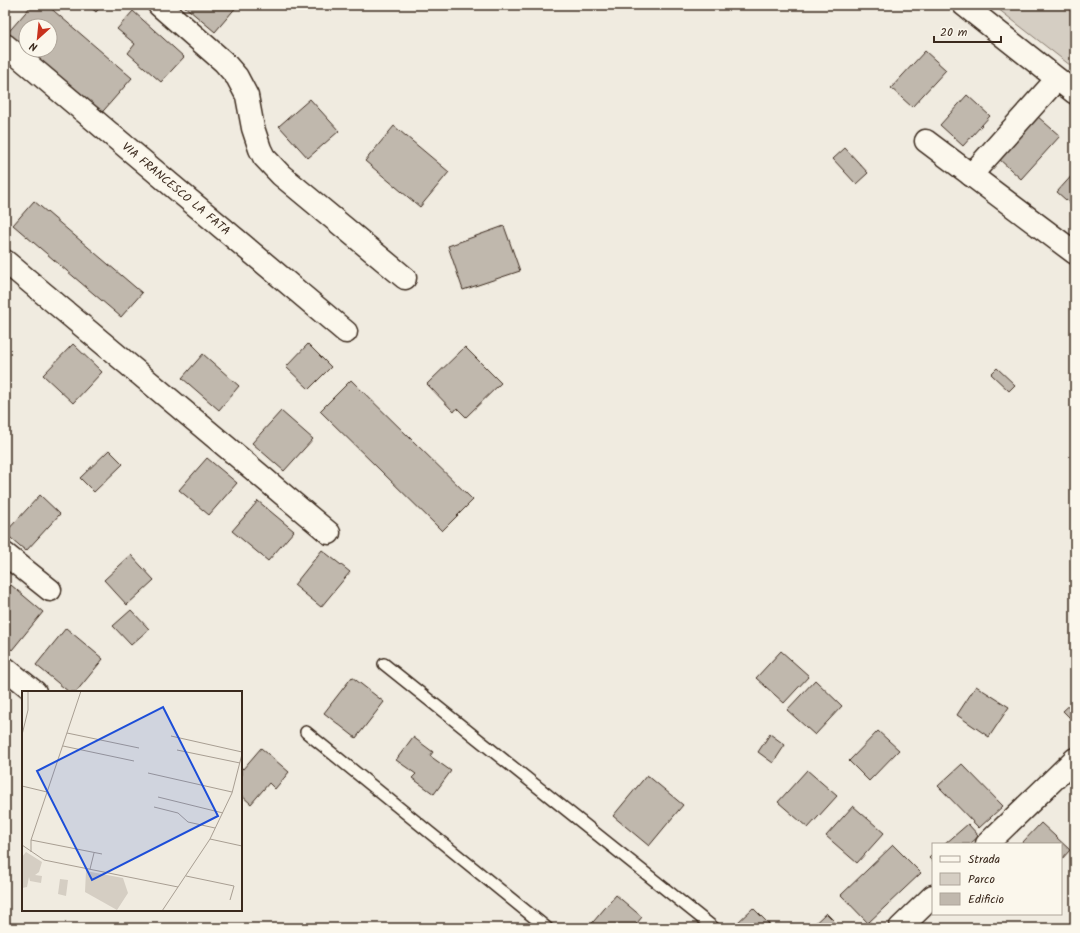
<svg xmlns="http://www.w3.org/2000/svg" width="1080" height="933" viewBox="0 0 1080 933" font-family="Kalam,sans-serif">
<rect width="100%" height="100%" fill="#f0ebe0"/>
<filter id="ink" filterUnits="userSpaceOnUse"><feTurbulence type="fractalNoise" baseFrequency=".025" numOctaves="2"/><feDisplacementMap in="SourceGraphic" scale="8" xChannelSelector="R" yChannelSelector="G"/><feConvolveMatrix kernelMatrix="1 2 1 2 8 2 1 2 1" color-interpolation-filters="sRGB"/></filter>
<g filter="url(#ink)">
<path fill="#d5cec3" stroke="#887c70" d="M993,5H1075V69Z"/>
<g fill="#c0b8ad" stroke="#3b2a1e" fill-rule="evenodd">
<path d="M32,5H47L132,78L98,117L5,36ZM26,26H50V50H26Z"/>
<path d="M88,5H102L96,12Z"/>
<path d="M183,5H238L215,32Z"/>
<path d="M133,11L184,57L161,82L128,53L135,44L117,29Z"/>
<path d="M925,51L946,70L912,107L891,88Z"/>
<path d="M967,95L990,116L963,146L940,125Z"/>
<path d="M310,99L339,131L308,158L279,126Z"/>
<path d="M1037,116L1060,136L1021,179L999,159Z"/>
<path d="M394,126L449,172L420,207L365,161Z"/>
<path d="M845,148L868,173L856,184L833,159Z"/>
<path d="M1075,172V208L1057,192Z"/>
<path d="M34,201L142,293L121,317L13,225Z"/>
<path d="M504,226L520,271L463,290L448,246Z"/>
<path d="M73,344L102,372L73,403L43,375Z"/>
<path d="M308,344L331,367L309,389L286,367Z"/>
<path d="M465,347L501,383L466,417L457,408L454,412L427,384Z"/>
<path d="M203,354L239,386L219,410L182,378Z"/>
<path d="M997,368L1015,385L1009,391L991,374Z"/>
<path d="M351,380L473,500L442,531L320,411Z"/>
<path d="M281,411L313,439L284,471L252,443Z"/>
<path d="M109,450L123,464L94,492L80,478Z"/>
<path d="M207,458L237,483L209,515L179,490Z"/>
<path d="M40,495L60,514L26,551L5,533Z"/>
<path d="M258,501L294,531L268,561L232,531Z"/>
<path d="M322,550L350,572L321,607L294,585Z"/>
<path d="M131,555L154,580L127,605L104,580Z"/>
<path d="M11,585L43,612L12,650L5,644V592Z"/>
<path d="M131,610L149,629L131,645L113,626Z"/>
<path d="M66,628L103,659L76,692H69L36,665Z"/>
<path d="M781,651L809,676L784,703L756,678Z"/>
<path d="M352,677L384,702L356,738L324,713Z"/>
<path d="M815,680L842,706L815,735L787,710Z"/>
<path d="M976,686L1009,707L989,737L957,715Z"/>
<path d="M1075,700V723L1063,711Z"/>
<path d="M878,731L899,750L869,781L849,761Z"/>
<path d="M770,734L785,745L773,763L758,752Z"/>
<path d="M413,737L433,752L430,756L451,771L434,794L412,778L416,774L396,760Z"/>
<path d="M261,748L289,772L275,789L269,783L251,804L241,795V767L243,769Z"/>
<path d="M962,764L1003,806L979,828L938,786Z"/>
<path d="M807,770L837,796L808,828L778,802Z"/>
<path d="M647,775L683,805L649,846L613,816Z"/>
<path d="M853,806L884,833L857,863L826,836Z"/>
<path d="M1041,823L1070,850L1061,860V844H1021Z"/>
<path d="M968,824L979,836L970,844H945Z"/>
<path d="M893,845L921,873L868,923L841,895Z"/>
<path d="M933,854V862L929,858Z"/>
<path d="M616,895L642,917L633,928H588Z"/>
<path d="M753,908L773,928H740L736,924Z"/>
<path d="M826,913L841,928H810Z"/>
</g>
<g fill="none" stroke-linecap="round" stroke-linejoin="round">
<defs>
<g id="service">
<path d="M384,664L714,928"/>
<path d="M306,732L547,928"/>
</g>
<g id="minor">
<path d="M159,5L224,62L237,77L247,96L253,128L260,149L264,157L281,175L405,278"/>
<path d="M964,5L1075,93"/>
<path d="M5,45L346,332"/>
<path d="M926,141L1075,253"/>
<path d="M971,175L1057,79"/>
<path d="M5,261L329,533"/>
<path d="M5,554L50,590"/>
<path d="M5,668L35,692"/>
<path d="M987,844L1075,759"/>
<path d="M900,928L933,896"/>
</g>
</defs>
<use href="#service" stroke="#3b2a1e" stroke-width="14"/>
<use href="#minor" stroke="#3b2a1e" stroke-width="25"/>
<use href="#service" stroke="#fbf7ec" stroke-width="11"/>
<use href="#minor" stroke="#fbf7ec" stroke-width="22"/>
</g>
</g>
<g text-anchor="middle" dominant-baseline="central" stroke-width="3" stroke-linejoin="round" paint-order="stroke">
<g font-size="12" fill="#3b2a1e" stroke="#fbf7ec">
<text transform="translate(176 189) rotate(40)">VIA FRANCESCO LA FATA</text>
</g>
</g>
<g transform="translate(22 691)">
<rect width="220" height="220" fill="#f0ebe0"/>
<path d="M4,161L20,171L17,181L13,184L20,185L19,192L8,190L7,186L5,196L0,197V166ZM64,180L101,187L106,202L95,219L63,201ZM38,188L46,189L44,205L36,203Z" fill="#d5cec3"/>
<path fill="none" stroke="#a89e92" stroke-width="1" d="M45,42L117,57M0,44L6,19V0M149,45L220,61M41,55L112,70M155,59L218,72M126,82L210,101M0,95L25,101M136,106L201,122M132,116L156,122L166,131L193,137M188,148L220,155M9,149L80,163M0,154L22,169L156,196M9,161V149L59,0M68,178L72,162M164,185L212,195L208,209M140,220L188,148L210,102L220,63"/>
<path fill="#1d4ed8" fill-opacity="0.15" stroke="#1d4ed8" stroke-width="2" d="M141,16L196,125L70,189L15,80Z"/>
<rect width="220" height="220" fill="none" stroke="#3b2a1e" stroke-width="2"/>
</g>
<rect width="1080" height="933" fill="none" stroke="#fbf7ec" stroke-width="20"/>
<rect x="10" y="10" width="1060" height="913" fill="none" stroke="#3b2a1e" stroke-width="1.5" filter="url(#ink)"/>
<rect x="932" y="843" width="130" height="72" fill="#fbf7ec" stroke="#aea59a"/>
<rect x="940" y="856" width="20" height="6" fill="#fbf7ec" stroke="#aea59a"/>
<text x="968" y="863" font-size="12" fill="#3b2a1e">Strada</text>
<rect x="940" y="873" width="20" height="12" fill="#d5cec3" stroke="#aea59a"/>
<text x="968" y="883" font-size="12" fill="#3b2a1e">Parco</text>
<rect x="940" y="893" width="20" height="12" fill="#c0b8ad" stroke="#aea59a"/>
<text x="968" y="903" font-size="12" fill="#3b2a1e">Edificio</text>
<g transform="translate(38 38) rotate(207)"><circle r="19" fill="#fbf7ec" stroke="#aea59a"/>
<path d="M0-3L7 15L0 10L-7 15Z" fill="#c8321e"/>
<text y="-6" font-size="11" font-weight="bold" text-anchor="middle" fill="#3b2a1e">N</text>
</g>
<path d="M934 36v6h67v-6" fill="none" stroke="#3b2a1e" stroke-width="2"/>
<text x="940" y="36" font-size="12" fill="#3b2a1e" stroke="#fbf7ec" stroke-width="3" paint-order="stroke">20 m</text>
</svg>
